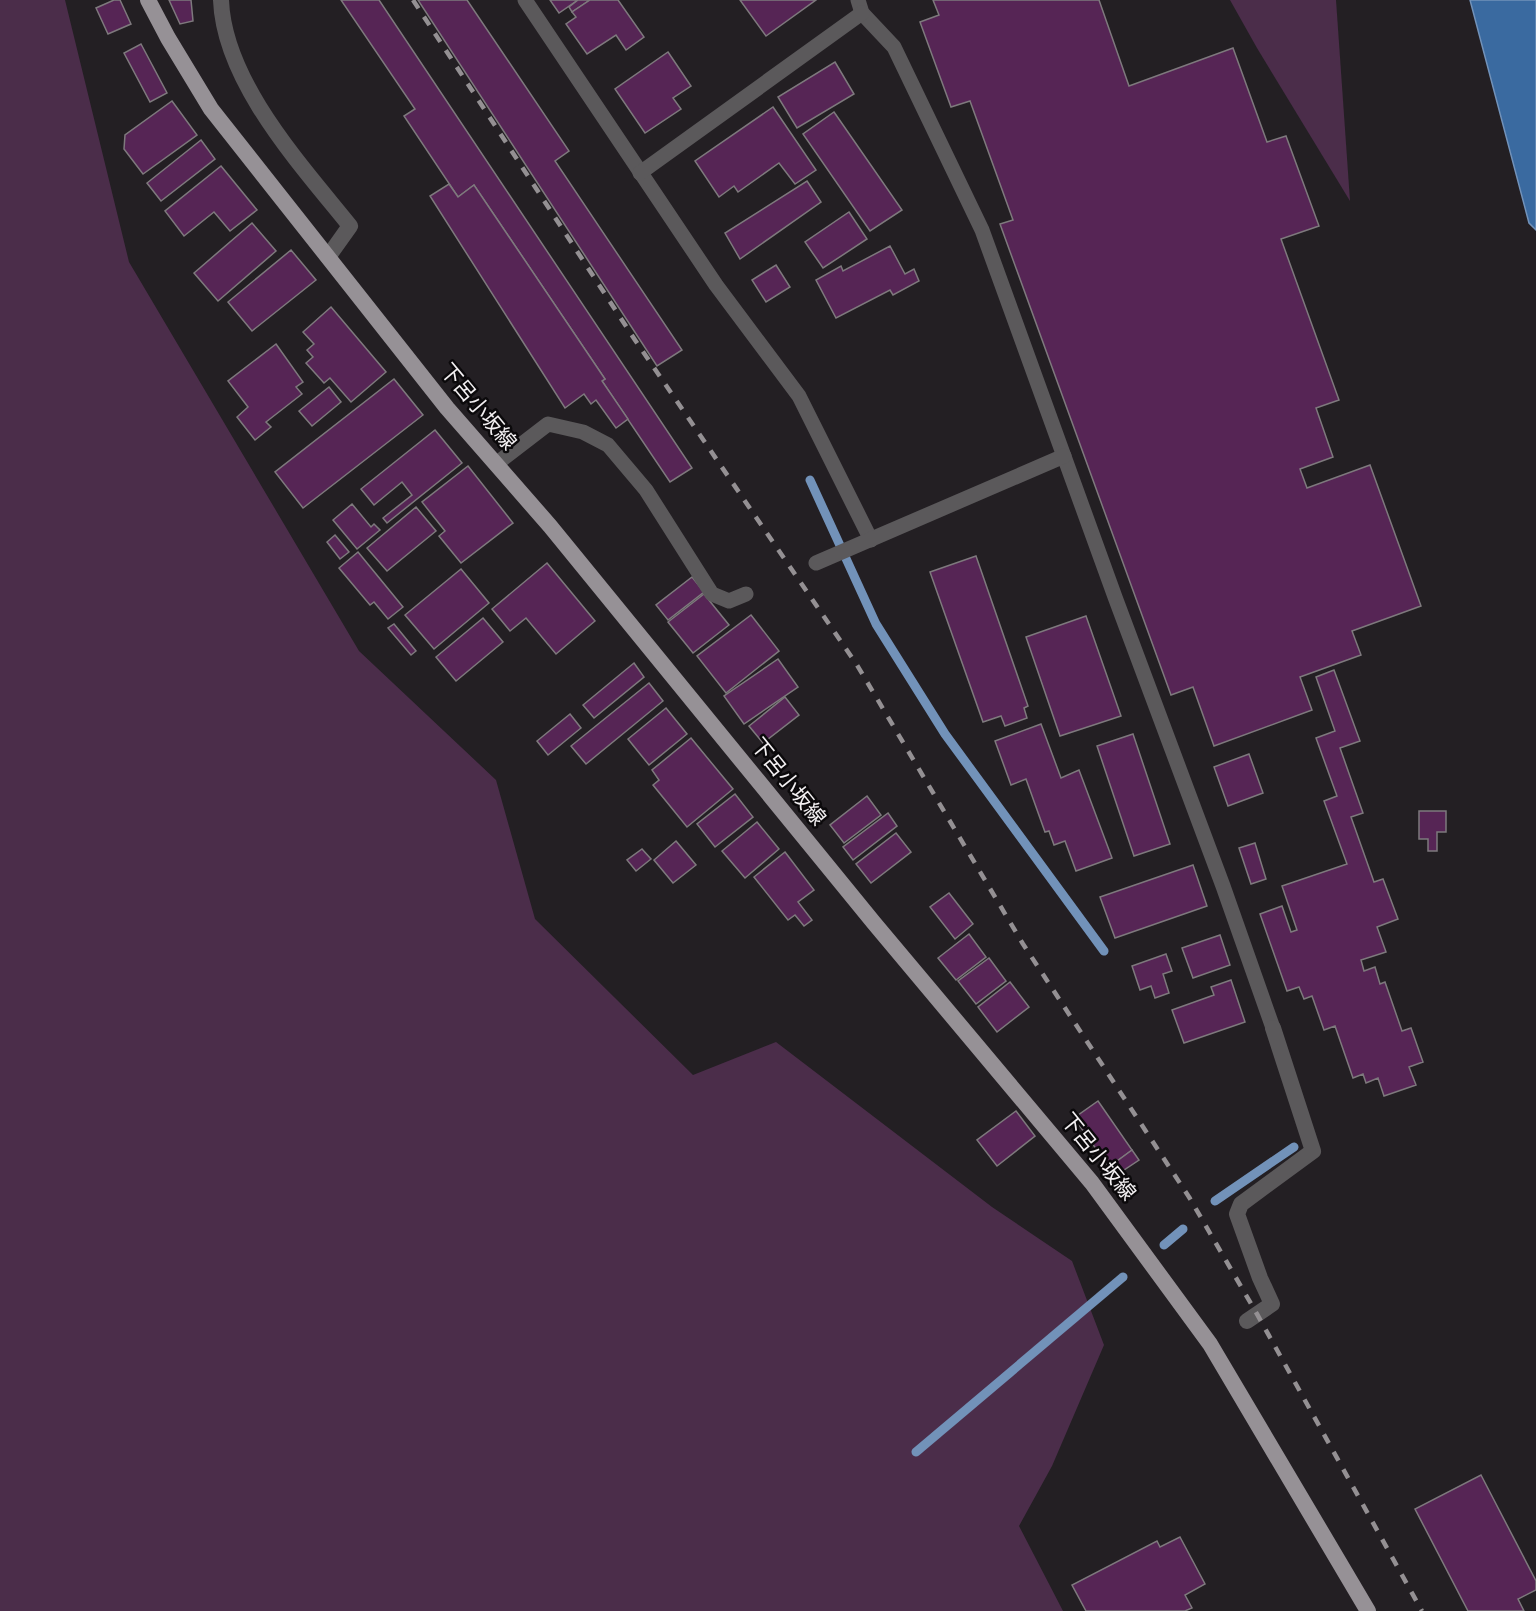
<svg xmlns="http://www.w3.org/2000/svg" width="1536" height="1611" viewBox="0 0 1536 1611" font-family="'Alegreya Sans','Noto Sans JP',sans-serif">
<rect width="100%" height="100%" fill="#231f23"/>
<g fill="#4b2d4a">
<path d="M0,0H65L129,262L359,651L496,780L535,919L693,1075L776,1042L992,1207L1072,1261L1104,1345L1052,1466L1019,1526L1063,1611H0Z"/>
<path d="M1230,0H1336L1350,201L1257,48Z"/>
</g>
<path fill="#3a6aa0" stroke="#7292b9" stroke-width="1.5" d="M1470,0H1536V230L1529,223Z"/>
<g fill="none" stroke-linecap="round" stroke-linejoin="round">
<g stroke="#7292b9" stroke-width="9">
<path d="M810,480L876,624L945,734L1104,951"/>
<path d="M1215,1201L1294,1147"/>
<path d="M1164,1245L1183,1229"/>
<path d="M916,1452L1123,1277"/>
</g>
</g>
<g fill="#562555" stroke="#7e797d" stroke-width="1.5">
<path d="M114,0H120L131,24L108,34L96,8Z"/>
<path d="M169,0H191L193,21L180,24Z"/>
<path d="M341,0H379L692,468L670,482L602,381L605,379L474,185L458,197L404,116L415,109Z"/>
<path d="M418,0H467L569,151L555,161L682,350L657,366Z"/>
<path d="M550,0H578L559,13Z"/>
<path d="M578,0H590L572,12L569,7Z"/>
<path d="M590,0H618L644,37L626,50L616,35L587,54L566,24L576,17L572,12Z"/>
<path d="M740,0H816L766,36Z"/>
<path d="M933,0H1099L1129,86L1233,48L1267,142L1286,136L1319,226L1281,239L1339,400L1316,408L1333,457L1300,469L1307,488L1370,465L1421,606L1352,631L1361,655L1300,677L1312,710L1214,746L1193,687L1171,695L1000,224L1013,220L970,101L951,107L920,22L939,15Z"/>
<path d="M141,44L167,93L150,102L124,53Z"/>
<path d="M668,52L691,86L673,98L681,109L645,133L615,89Z"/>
<path d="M835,62L854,94L797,128L778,97Z"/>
<path d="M172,101L197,135L143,174L124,149L125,135Z"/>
<path d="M773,107L816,170L795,184L779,163L738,192L734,186L719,197L695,161Z"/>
<path d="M834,112L902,210L870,231L803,134Z"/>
<path d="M201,140L215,159L161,201L147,183Z"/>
<path d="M221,166L257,210L230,231L214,212L184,236L165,211Z"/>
<path d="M807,181L821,202L740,259L725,233Z"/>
<path d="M449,184L458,197L474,185L605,379L602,381L628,419L616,428L596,400L591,404L584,394L565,408L430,196Z"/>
<path d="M849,212L867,239L823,268L805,242Z"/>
<path d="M252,223L276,251L218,301L194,273Z"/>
<path d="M890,246L905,274L914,269L919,281L893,295L890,290L836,318L816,280L841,266L843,271Z"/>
<path d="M291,250L316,280L252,331L228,302Z"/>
<path d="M776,265L790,287L766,302L752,280Z"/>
<path d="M331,307L386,372L351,402L330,378L324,383L306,363L313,357L307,350L314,344L303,332Z"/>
<path d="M276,344L303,382L296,387L302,394L266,422L271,427L255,440L237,417L248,407L228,381Z"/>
<path d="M394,379L423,415L303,508L275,472Z"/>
<path d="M329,387L341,402L312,426L299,411Z"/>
<path d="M435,430L462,463L387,523L383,518L412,495L402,482L374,505L361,489Z"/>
<path d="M468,466L513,523L461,563L439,536L445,531L422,502Z"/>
<path d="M352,504L371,527L374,524L380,530L357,549L333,520Z"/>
<path d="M416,507L436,531L387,571L367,548Z"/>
<path d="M335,535L349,552L340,559L327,542Z"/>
<path d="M358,552L403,607L388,619L374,602L370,605L339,568Z"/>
<path d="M976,556L1028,706L1024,708L1027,718L1005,726L1001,716L983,722L930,572Z"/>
<path d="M547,563L595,621L556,654L526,618L510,631L492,609Z"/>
<path d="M461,569L489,603L434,649L405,615Z"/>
<path d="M692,577L704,592L668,620L656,605Z"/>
<path d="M704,594L729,625L693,653L668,622Z"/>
<path d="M751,615L779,651L726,693L697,656Z"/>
<path d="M1086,616L1121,716L1060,736L1026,637Z"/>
<path d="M483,618L503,642L456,681L436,657Z"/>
<path d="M394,624L416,651L411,655L388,628Z"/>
<path d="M778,659L798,687L744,724L724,696Z"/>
<path d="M634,663L644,677L594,718L583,705Z"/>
<path d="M1334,670L1360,741L1340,748L1363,813L1351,817L1374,882L1383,879L1398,919L1377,927L1386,952L1361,960L1364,971L1375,967L1380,984L1385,982L1402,1031L1411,1028L1423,1062L1409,1067L1416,1085L1384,1096L1378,1078L1366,1083L1363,1074L1353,1078L1335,1026L1324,1030L1312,996L1304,999L1299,987L1287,991L1260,914L1282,906L1291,932L1297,930L1282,886L1347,864L1324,801L1337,796L1316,738L1335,731L1316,677Z"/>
<path d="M649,683L663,701L586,764L571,746Z"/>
<path d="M785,697L799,715L763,743L749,726Z"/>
<path d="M666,708L687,734L649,765L628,739Z"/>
<path d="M570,714L581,728L548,755L537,741Z"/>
<path d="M1041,724L1061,778L1079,770L1112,858L1076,871L1065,841L1054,845L1049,831L1045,832L1026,779L1011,785L995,741Z"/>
<path d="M1133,734L1170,844L1134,856L1097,746Z"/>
<path d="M691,738L733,789L687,827L653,785L659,780L652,770Z"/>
<path d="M1249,754L1263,793L1228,806L1214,767Z"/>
<path d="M735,794L753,817L715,847L697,824Z"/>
<path d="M867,796L881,815L844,843L830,825Z"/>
<path d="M1419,811H1446V832H1437V851H1428V839H1419Z"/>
<path d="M888,813L897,826L853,860L843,847Z"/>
<path d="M757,822L779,849L745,878L722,851Z"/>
<path d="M896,833L911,852L871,883L856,864Z"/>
<path d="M676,841L696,865L673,883L654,860Z"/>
<path d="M1255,843L1266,879L1251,884L1239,848Z"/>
<path d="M642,849L651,859L636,871L627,860Z"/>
<path d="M785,852L814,890L798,902L812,920L804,926L795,915L788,920L754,877Z"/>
<path d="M1193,865L1207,906L1115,938L1100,897Z"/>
<path d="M949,893L973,924L955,939L930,907Z"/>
<path d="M969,934L986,957L956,980L938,958Z"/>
<path d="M1220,935L1230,965L1193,978L1182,948Z"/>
<path d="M1166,954L1172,971L1163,974L1169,993L1155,998L1151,986L1140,990L1132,966Z"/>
<path d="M989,958L1006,981L976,1004L958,981Z"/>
<path d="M1231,980L1245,1022L1184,1043L1172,1010L1214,995L1211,987Z"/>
<path d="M1010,982L1029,1007L997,1032L978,1007Z"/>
<path d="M1098,1101L1132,1150L1109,1167L1074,1118Z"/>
<path d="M1016,1111L1035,1136L997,1166L977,1140Z"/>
<path d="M1132,1150L1139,1160L1115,1176L1109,1167Z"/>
<path d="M1481,1475L1536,1581V1590L1518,1599L1524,1611H1468L1415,1509Z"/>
<path d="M1180,1537L1205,1584L1185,1595L1192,1608L1185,1611H1086L1072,1585L1157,1541L1160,1547Z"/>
</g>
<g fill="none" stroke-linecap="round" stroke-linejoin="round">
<g stroke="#5b595b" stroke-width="15">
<path d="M525,0L716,285L799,396L871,540"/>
<path d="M858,0L862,13L894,47L982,230L1115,597L1223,886L1273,1028"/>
<path d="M640,173L862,13"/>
<path d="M496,464L548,424L583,432L608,445L646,490L712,594L729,601L746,594"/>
<path d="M816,563L1064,456"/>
</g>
<path stroke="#5b595b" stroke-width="16" d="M1247,1321L1272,1304L1260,1278L1237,1214L1241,1204L1313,1151L1273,1028"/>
<path stroke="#5b595b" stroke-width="16" d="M221,0C224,82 301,165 350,226L328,257"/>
<path stroke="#969196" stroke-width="16" d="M148,0L168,38L211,109L447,408L550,526L874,923L1092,1183L1210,1344L1368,1611"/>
<path stroke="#949093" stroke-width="4.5" stroke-dasharray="10 10" stroke-linecap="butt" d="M413,0L635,340L857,665L1023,944L1189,1197L1257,1314L1422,1611"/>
</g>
<g text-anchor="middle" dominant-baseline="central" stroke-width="5" stroke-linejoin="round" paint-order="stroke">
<g font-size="21" fill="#f3f0f2" stroke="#0b090b">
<text transform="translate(478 407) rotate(50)">下呂小坂線</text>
<text transform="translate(788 782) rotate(51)">下呂小坂線</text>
<text transform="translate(1098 1157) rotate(51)">下呂小坂線</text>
</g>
</g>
</svg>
